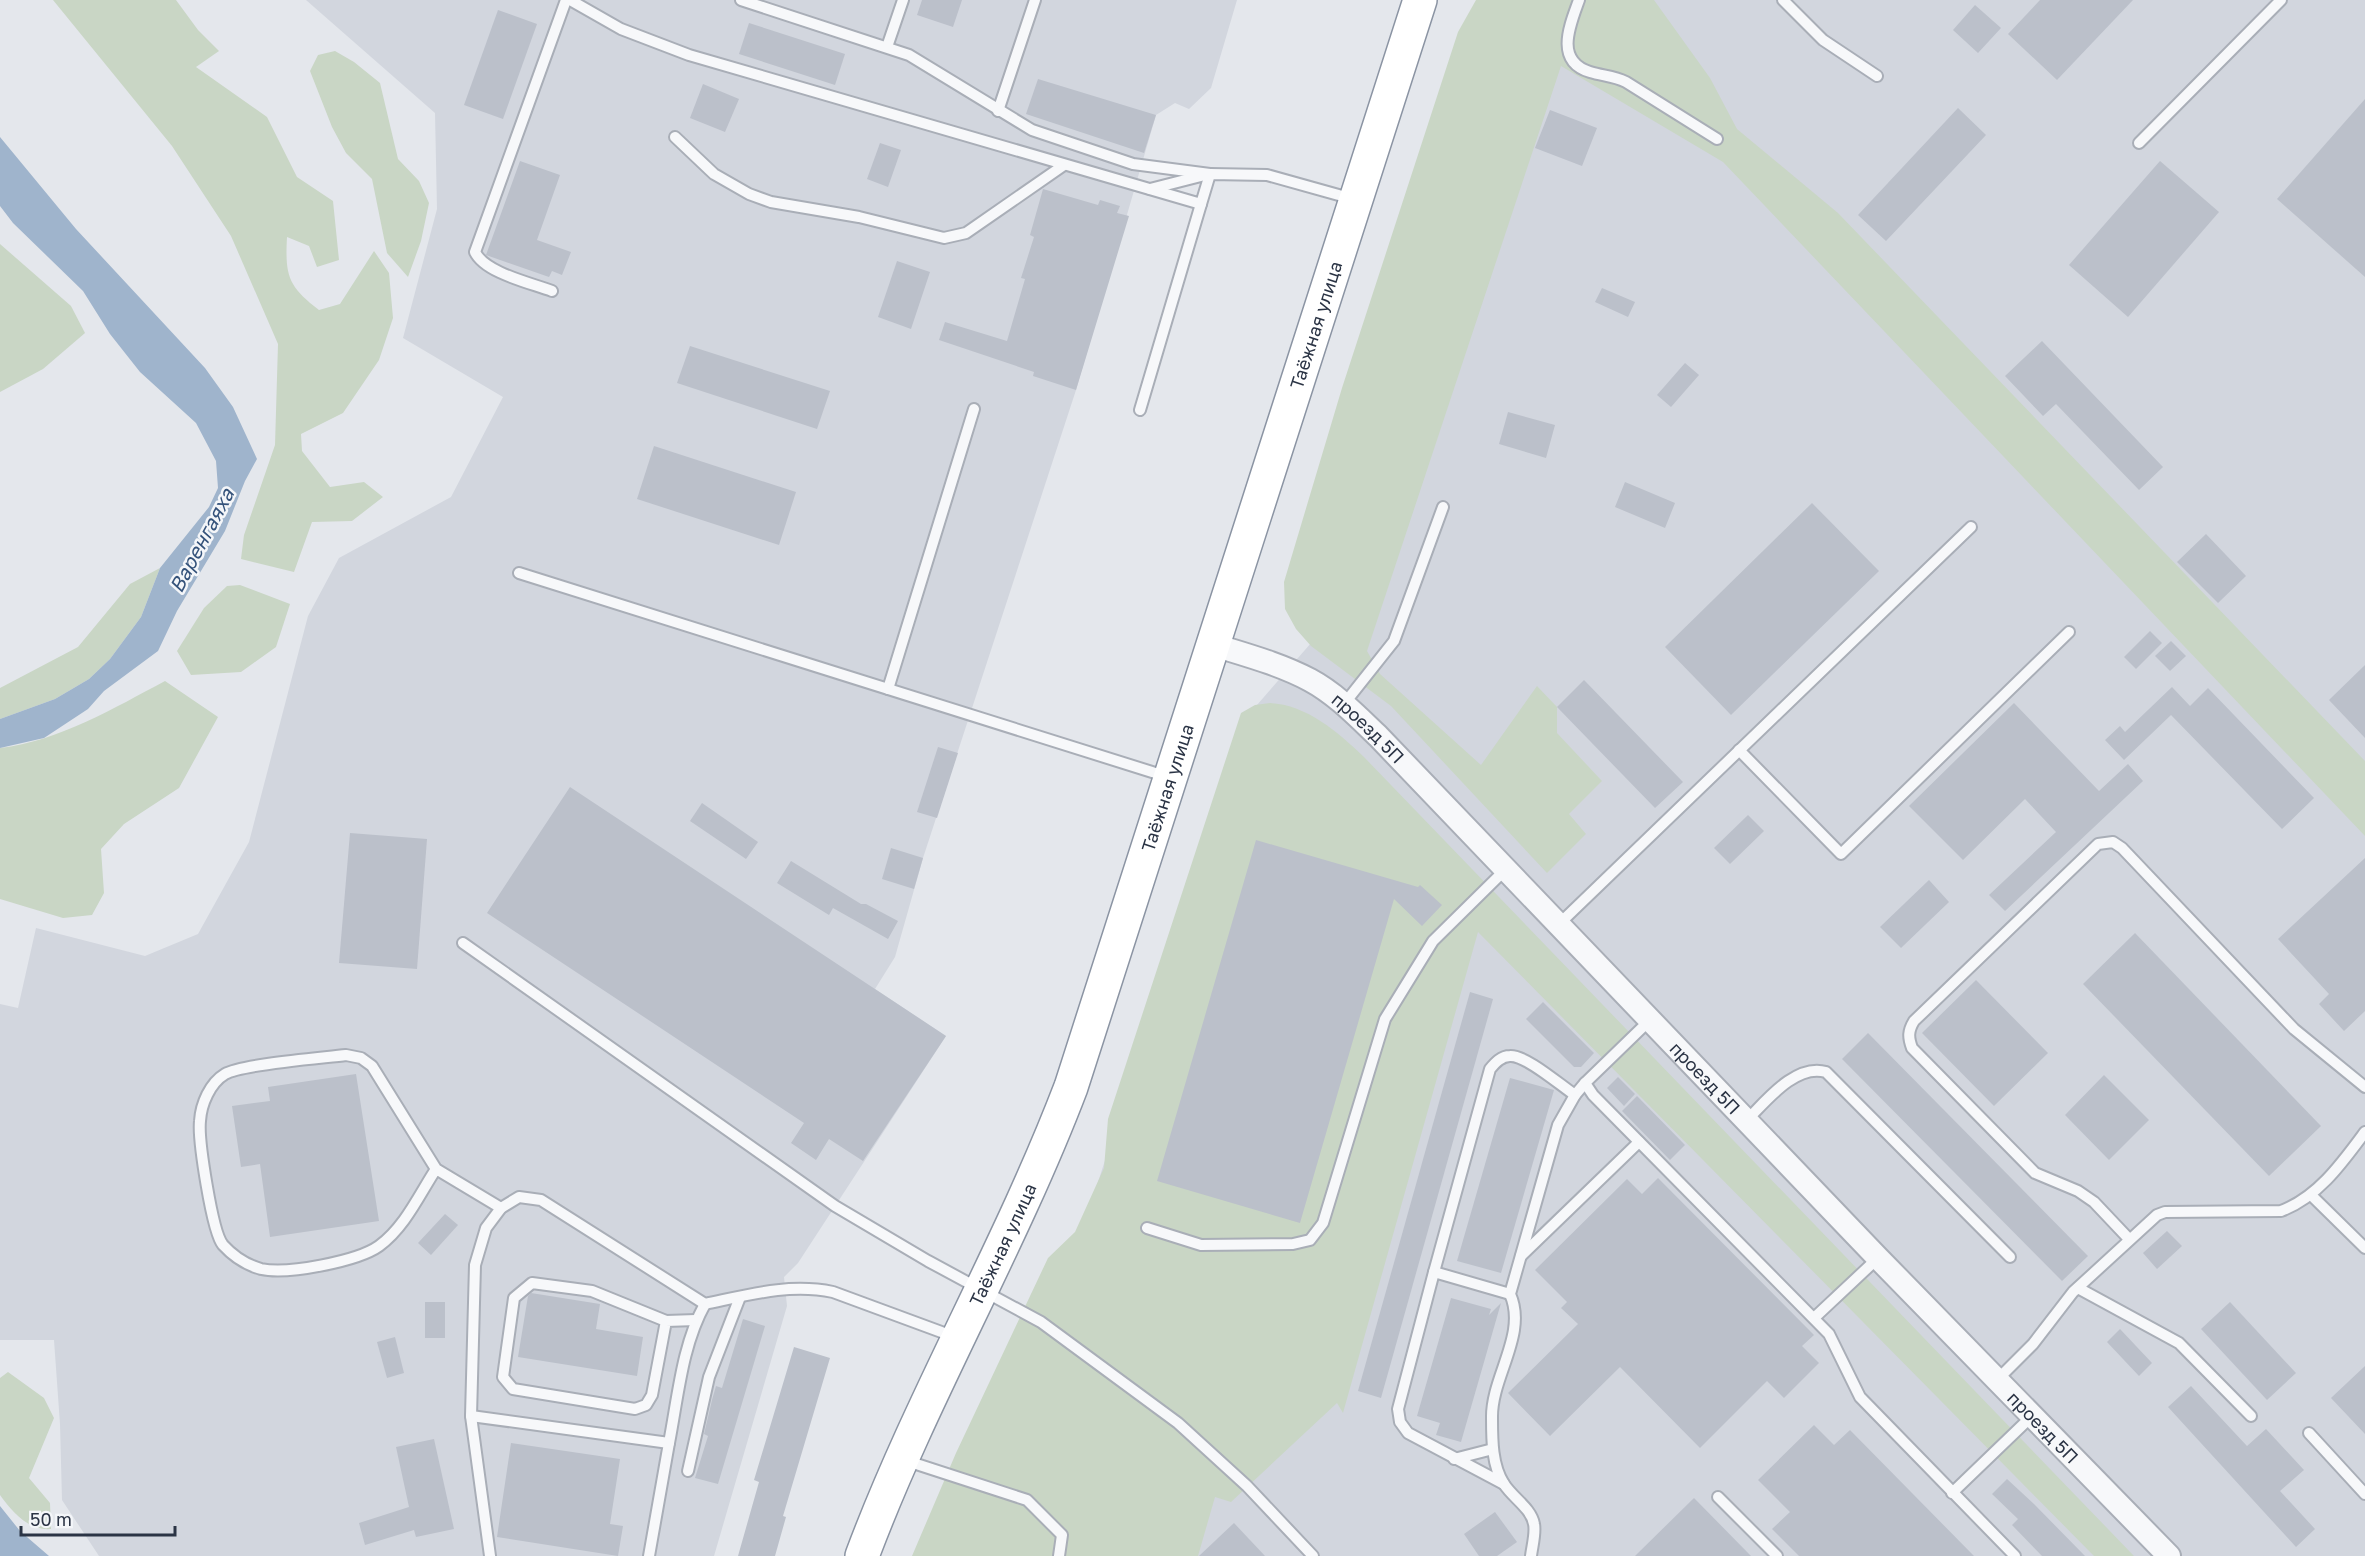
<svg xmlns="http://www.w3.org/2000/svg" width="2365" height="1556" viewBox="0 0 2365 1556" font-family="'Golos Text',sans-serif">
<rect width="100%" height="100%" fill="#e4e7ec"/>
<g fill="#d2d6de">
<path d="M306,0H1237L1211,88L1189,109L1175,103L1156,115L1076,390L923,858L895,957L875,989L946,1036L798,1263L784,1277L787,1306L714,1556H99L62,1500L60,1424L54,1340H0V1004L18,1008L36,928L145,956L198,934L249,842L308,616L339,558L451,497L503,397L403,338L437,209L435,113Z"/>
<path d="M1531,0H2365V1556H992L1076,1250L1250,713L1332,619Z"/>
</g>
<g fill="#c9d6c5">
<path d="M53,0H176L198,30L219,51L196,67L267,117L297,177L333,201L339,260L317,267L309,246L287,237C285,276 288,286 319,310L340,304L374,251L389,273L393,318L379,360L343,413L301,434L302,451L330,487L364,482L383,497L352,521L312,522L294,572L241,559L244,535L275,445L278,344L231,236L172,146Z"/>
<path d="M1476,0H1654L1710,78L1737,129L1838,213L2365,761V836L1723,162L1561,66L1367,651L1380,674L1481,765L1537,686L1557,707V733L1602,781L1569,814L1586,834L1547,873L1391,706L1311,646L1296,629L1285,609L1284,582L1342,388L1458,32Z"/>
<path d="M335,51L354,62L380,83L398,159L419,181L429,203L421,241L408,277L387,253L372,179L346,153L332,127L310,71L318,55Z"/>
<path d="M0,244L71,306L85,333L43,369L0,392Z"/>
<path d="M160,568L141,617L110,659L89,679L55,699L0,719V688L78,647L130,584Z"/>
<path d="M240,585L290,604L276,647L241,672L191,675L177,651L204,608L227,586Z"/>
<path d="M165,681L218,717L179,788L124,824L101,849L104,893L92,915L63,918L0,899V748C59,741 114,708 165,681Z"/>
<path d="M1270,703C1307,705 1338,732 1364,757L2134,1556H2094L1478,932L1343,1413L1337,1403L1231,1502L1215,1497L1198,1556H912L956,1453L1048,1258L1075,1232L1104,1168L1108,1119L1241,713L1255,705Z"/>
<path d="M8,1372L44,1398L54,1418L29,1478L50,1503L51,1529C29,1531 12,1512 0,1495V1378Z"/>
</g>
<g fill="#9fb4cc">
<path d="M0,137L76,229L205,368L233,407L257,459L245,481L225,531L177,611L158,651L104,691L88,709L44,738L0,748V719L55,699L89,679L110,659L141,617L160,568L209,507L218,488L216,461L196,423L140,372L110,334L83,291L13,223L0,206Z"/>
<path d="M0,1506L20,1531L49,1556H0Z"/>
</g>
<g fill="#bbc0ca">
<path d="M922,0H962L953,27L917,15Z"/>
<path d="M2040,0H2133L2057,80L2008,34Z"/>
<path d="M1975,5L2001,28L1978,53L1953,30Z"/>
<path d="M498,10L537,24L503,119L464,105Z"/>
<path d="M749,23L845,54L835,85L739,54Z"/>
<path d="M1038,79L1156,115L1144,153L1026,114Z"/>
<path d="M703,84L739,99L725,132L690,118Z"/>
<path d="M2365,99V277L2277,199Z"/>
<path d="M1958,108L1986,135L1886,241L1858,215Z"/>
<path d="M1550,110L1597,128L1582,166L1535,148Z"/>
<path d="M880,143L901,150L888,187L867,179Z"/>
<path d="M520,161L560,175L537,240L571,252L562,275L552,271L549,277L486,255Z"/>
<path d="M2160,161L2219,212L2128,317L2069,265Z"/>
<path d="M1043,189L1098,205L1100,200L1120,206L1117,213L1129,216L1076,390L1033,376L1034,372L939,340L945,322L1007,341L1025,279L1021,278L1034,237L1030,235Z"/>
<path d="M897,261L930,272L911,329L878,317Z"/>
<path d="M1602,288L1635,302L1628,317L1595,302Z"/>
<path d="M2042,341L2163,467L2139,490L2056,404L2043,416L2005,376Z"/>
<path d="M690,346L830,391L817,429L677,383Z"/>
<path d="M1685,363L1699,375L1671,407L1657,395Z"/>
<path d="M1508,412L1555,425L1546,458L1499,444Z"/>
<path d="M654,446L796,492L779,545L637,499Z"/>
<path d="M1625,482L1675,503L1665,528L1615,507Z"/>
<path d="M1812,503L1879,571L1731,715L1665,647Z"/>
<path d="M2206,534L2246,576L2218,603L2177,562Z"/>
<path d="M2150,631L2162,643L2136,669L2124,657Z"/>
<path d="M2171,641L2186,656L2170,671L2155,656Z"/>
<path d="M2365,665V738L2329,700Z"/>
<path d="M1584,680L1683,782L1655,808L1557,707Z"/>
<path d="M2172,687L2190,706L2208,688L2314,798L2282,829L2171,715L2124,760L2105,740L2120,726L2125,732Z"/>
<path d="M2014,703L2099,791L2128,764L2143,781L2005,911L1989,895L2056,832L2025,799L1963,860L1909,806Z"/>
<path d="M938,747L958,753L937,818L917,812Z"/>
<path d="M570,787L946,1036L863,1161L829,1139L816,1160L791,1143L804,1123L487,913Z"/>
<path d="M702,803L758,842L746,859L690,821Z"/>
<path d="M1748,815L1764,831L1730,864L1714,848Z"/>
<path d="M350,833L427,839L417,969L339,963Z"/>
<path d="M1256,840L1418,887L1420,885L1442,905L1422,926L1394,899L1300,1223L1157,1181Z"/>
<path d="M891,848L923,858L914,889L882,879Z"/>
<path d="M2365,858V1011L2344,1031L2319,1004L2329,994L2278,939Z"/>
<path d="M791,861L861,904H866L898,921L888,939L833,908L829,915L777,883Z"/>
<path d="M1929,880L1949,902L1901,948L1880,927Z"/>
<path d="M2135,933L2321,1126L2269,1176L2083,984Z"/>
<path d="M1976,980L2048,1053L1994,1106L1922,1033Z"/>
<path d="M1470,992L1493,999L1381,1398L1358,1391Z"/>
<path d="M1543,1002L1594,1053L1581,1067H1574L1526,1019Z"/>
<path d="M1868,1033L2088,1256L2062,1281L1842,1059Z"/>
<path d="M356,1074L379,1221L270,1237L260,1164L241,1167L232,1106L270,1101L268,1087Z"/>
<path d="M2104,1075L2149,1120L2109,1160L2065,1115Z"/>
<path d="M1618,1077L1635,1094L1624,1106L1607,1088Z"/>
<path d="M1510,1078L1554,1090L1501,1273L1457,1261Z"/>
<path d="M1637,1096L1685,1145L1670,1160L1622,1111Z"/>
<path d="M1658,1178L1814,1335L1802,1346L1819,1363L1784,1398L1767,1381L1700,1448L1620,1367L1550,1436L1508,1393L1578,1324L1561,1308L1567,1302L1535,1270L1627,1179L1642,1194Z"/>
<path d="M445,1214L458,1225L431,1255L418,1243Z"/>
<path d="M2167,1231L2182,1246L2157,1269L2143,1253Z"/>
<path d="M531,1293L600,1304L596,1329L643,1337L637,1376L518,1357L528,1296Z"/>
<path d="M1451,1298L1491,1309L1489,1315L1501,1303L1461,1442L1436,1435L1440,1423L1417,1416Z"/>
<rect x="425" y="1302" width="20" height="36"/>
<path d="M2230,1302L2296,1373L2267,1400L2201,1329Z"/>
<path d="M743,1319L765,1326L718,1484L695,1478L708,1436L704,1434L712,1400L716,1386L722,1388Z"/>
<path d="M2120,1329L2152,1363L2139,1376L2107,1342Z"/>
<path d="M395,1337L404,1373L387,1378L377,1342Z"/>
<path d="M794,1347L830,1358L783,1516L786,1517L775,1556H738L759,1482L754,1480Z"/>
<path d="M2365,1366V1434L2331,1398Z"/>
<path d="M2191,1386L2247,1446L2266,1429L2304,1470L2280,1491L2315,1529L2296,1547L2168,1407Z"/>
<path d="M1814,1425L1834,1445L1850,1430L1974,1556H1799L1772,1529L1790,1512L1758,1480Z"/>
<path d="M434,1439L454,1529L416,1537L414,1530L365,1545L359,1523L409,1507L396,1447Z"/>
<path d="M511,1443L620,1459L610,1524L623,1526L618,1556L497,1537Z"/>
<path d="M2007,1479L2034,1504L2085,1556H2042L2012,1525L2018,1519L1992,1494Z"/>
<path d="M1694,1498L1751,1556H1635Z"/>
<path d="M1495,1512L1517,1542L1497,1556H1479L1464,1534Z"/>
<path d="M1234,1523L1265,1556H1199Z"/>
</g>
<g fill="none" stroke-linecap="round" stroke-linejoin="round">
<defs>
<g id="service">
<path d="M570,0L621,29L689,55L1201,204L1210,174L1267,175L1353,199"/>
<path d="M741,0L909,55L1032,130L1133,164L1210,174"/>
<path d="M1579,0C1570,25 1554,61 1590,72C1603,76 1614,76 1626,82L1717,139"/>
<path d="M1783,0L1823,40L1877,76"/>
<path d="M887,47L903,0"/>
<path d="M998,111L1035,0"/>
<path d="M675,137L714,174L749,194L771,202L859,217L944,238L966,233L1064,165"/>
<path d="M2139,143L2281,0"/>
<path d="M1150,189L1201,176"/>
<path d="M552,291C531,283 485,273 475,252L566,0"/>
<path d="M1140,410L1201,204"/>
<path d="M519,573L1168,777"/>
<path d="M888,689L974,409"/>
<path d="M1344,704L1394,641L1443,507"/>
<path d="M1739,750L1841,854L2069,632"/>
<path d="M1558,925L1971,527"/>
<path d="M463,943L835,1206L928,1261L1041,1322L1178,1423L1247,1486L1313,1556"/>
<path d="M1650,1020L1585,1083L1593,1095L1829,1334L1860,1397L2015,1556"/>
<path d="M1747,1120C1766,1101 1796,1063 1826,1072L2010,1257"/>
<path d="M436,1169L372,1066L361,1058L346,1055C322,1058 242,1064 225,1074C210,1083 201,1104 200,1121C198,1139 212,1232 223,1245C233,1256 247,1265 261,1269C287,1275 358,1261 379,1246C405,1227 419,1195 436,1169L501,1208"/>
<path d="M2311,1195L2365,1248"/>
<path d="M1147,1228L1201,1245L1293,1244L1310,1240L1323,1223L1385,1019L1433,941L1505,870"/>
<path d="M2129,1239L2094,1202L2078,1191L2035,1173L1912,1048C1908,1037 1908,1031 1914,1021L2098,844L2113,842L2122,848L2294,1029L2365,1087"/>
<path d="M1521,1256L1639,1142"/>
<path d="M1434,1272L1490,1069C1495,1063 1501,1056 1510,1056C1526,1055 1560,1085 1575,1095"/>
<path d="M2078,1288L2179,1343L2251,1416"/>
<path d="M1814,1318L1878,1258"/>
<path d="M666,1321L652,1395L646,1405L635,1409L513,1389L503,1377L514,1298L532,1283L592,1291L666,1321L696,1320"/>
<path d="M1997,1380L2033,1344L2073,1292L2157,1215L2165,1212L2281,1211C2318,1197 2342,1163 2365,1132"/>
<path d="M471,1416L669,1443C678,1397 682,1345 705,1304"/>
<path d="M2309,1433L2365,1494"/>
<path d="M1454,1459L1493,1449"/>
<path d="M904,1460L1027,1500L1062,1535L1059,1556"/>
<path d="M688,1471L709,1377L740,1297"/>
<path d="M1504,1484L1408,1433L1400,1422L1398,1409L1434,1272L1510,1294"/>
<path d="M1952,1493L2032,1416"/>
<path d="M1718,1497L1777,1556"/>
<path d="M490,1556L471,1416L475,1265L486,1228L501,1208L519,1197L541,1200L705,1304C748,1295 789,1283 833,1292L955,1337"/>
<path d="M649,1556L669,1443"/>
<path d="M1531,1556C1532,1547 1536,1533 1534,1524C1531,1508 1513,1498 1504,1484C1492,1466 1492,1440 1492,1418C1491,1377 1528,1334 1510,1294L1558,1125L1575,1095L1585,1083"/>
</g>
<g id="minor">
<path id="s1" d="M1214,645C1246,655 1280,664 1310,680C1336,694 1357,716 1378,736L1878,1258L2169,1556"/>
</g>
<g id="trunk">
<path id="s2" d="M862,1556C922,1396 1010,1247 1071,1087L1420,0"/>
</g>
</defs>
<use href="#service" stroke="#a9aeb7" stroke-width="14"/>
<use href="#minor" stroke="#a9aeb7" stroke-width="26"/>
<use href="#trunk" stroke="#8b94a3" stroke-width="36"/>
<use href="#service" stroke="#f7f8fa" stroke-width="10"/>
<use href="#minor" stroke="#f7f8fa" stroke-width="22"/>
<use href="#trunk" stroke="#fff" stroke-width="33"/>
</g>
<g text-anchor="middle" dominant-baseline="central" stroke-width="5" stroke-linejoin="round" paint-order="stroke">
<g font-size="18" fill="#2b3445" stroke="#f4f6f9">
<text stroke="none"><textPath href="#s2" startOffset="1314">Таёжная улица</textPath></text>
<text stroke="none"><textPath href="#s1" startOffset="178">проезд 5П</textPath></text>
<text stroke="none"><textPath href="#s2" startOffset="828">Таёжная улица</textPath></text>
<text stroke="none"><textPath href="#s1" startOffset="664">проезд 5П</textPath></text>
<text stroke="none"><textPath href="#s2" startOffset="342">Таёжная улица</textPath></text>
<text stroke="none"><textPath href="#s1" startOffset="1150">проезд 5П</textPath></text>
</g>
<g font-size="20" font-style="italic" fill="#34527a" stroke="#f4f6f9">
<text transform="translate(201 540) rotate(-62)">Варенгаяха</text>
</g>
</g>
<path d="M21 1526v9h154v-9" fill="none" stroke="#2b3445" stroke-width="3"/>
<text x="30" y="1526" font-size="18" fill="#2b3445" stroke="#f4f6f9" stroke-width="4.5" paint-order="stroke">50 m</text>
</svg>
